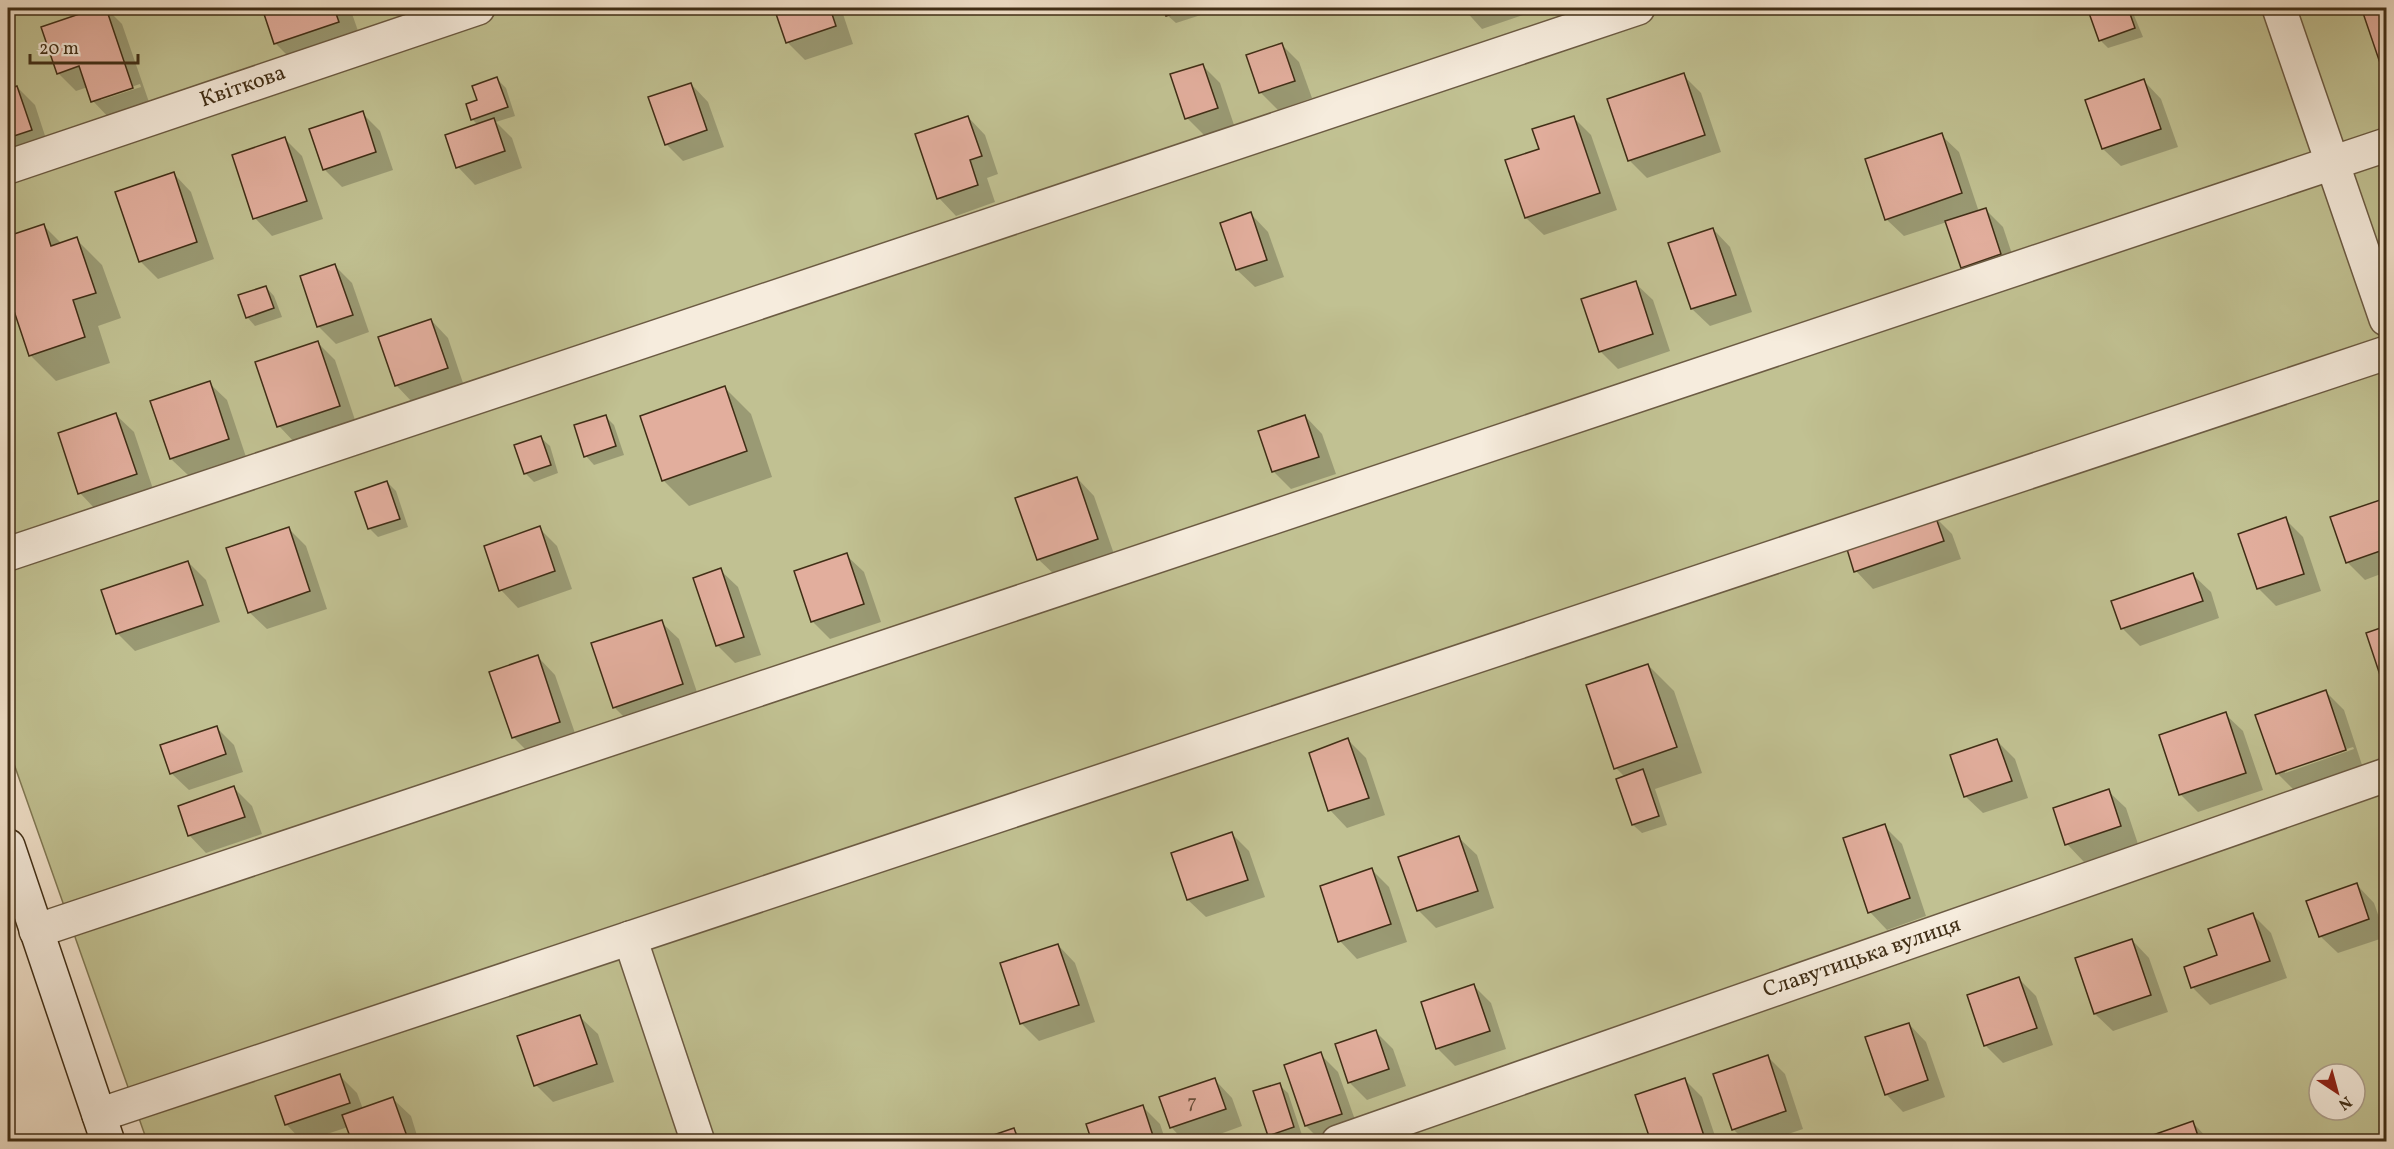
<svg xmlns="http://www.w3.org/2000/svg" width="2394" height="1149" viewBox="0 0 2394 1149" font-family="Vollkorn,serif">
<rect width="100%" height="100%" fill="#f1e1ca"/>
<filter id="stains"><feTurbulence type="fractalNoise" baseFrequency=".00333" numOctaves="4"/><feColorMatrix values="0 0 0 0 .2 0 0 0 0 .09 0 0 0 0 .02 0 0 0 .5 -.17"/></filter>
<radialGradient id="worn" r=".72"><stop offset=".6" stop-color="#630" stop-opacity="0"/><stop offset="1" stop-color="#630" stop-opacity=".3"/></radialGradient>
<path fill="#c1c192" stroke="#807854" stroke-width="1.5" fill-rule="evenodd" d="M8,8H2386V1141H147L8,747ZM2319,1074H2355V1110H2319Z"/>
<g fill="#0003" fill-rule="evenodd">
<path d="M102,8H106L122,24L150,105L110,119L93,101L88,87L76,91L58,73L43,28ZM140,84L141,87L101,100V97Z"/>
<path d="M263,8H350L364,48L301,69L275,43Z"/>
<path d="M401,8H429L408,15Z"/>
<path d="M776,8H841L853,44L805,60L788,43Z"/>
<path d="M1165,8H1205L1207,13L1176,23L1167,15Z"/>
<path d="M1213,8H1227L1217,11Z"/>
<path d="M1463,8H1530L1532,12L1482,29Z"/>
<path d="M2109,8H2131L2143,37L2108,48L2100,40L2091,14Z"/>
<path d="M2373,8H2386V70L2382,66L2364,11Z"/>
<path d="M1282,45L1299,62L1312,98L1278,110L1260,92Z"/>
<path d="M1202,65L1220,83L1234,125L1204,135L1187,118Z"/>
<path d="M1683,75L1701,93L1721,152L1647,178L1629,160Z"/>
<path d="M497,79L506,88L515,116L496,122L512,138L522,168L475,185L458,167L478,125L472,119L479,101Z"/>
<path d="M2144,81L2161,99L2178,147L2121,166L2103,149L2087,101Z"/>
<path d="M691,84L708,102L724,147L683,161L666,144Z"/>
<path d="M17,87L35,105L49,148L8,162V91Z"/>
<path d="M362,113L380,131L393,170L342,187L325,170L311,130Z"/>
<path d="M968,117L985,135L998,174L987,178L995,202L956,216L939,198Z"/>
<path d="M1573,117L1591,135L1617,210L1544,235L1526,218L1541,150Z"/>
<path d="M1941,135L1959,152L1979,212L1985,209L2003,227L2018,272L1980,285L1962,267L1947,222L1904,236L1886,219Z"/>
<path d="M285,139L302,156L323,219L272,236L255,218Z"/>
<path d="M174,174L191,192L214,259L158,279L140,261Z"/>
<path d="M1251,214L1268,232L1284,277L1255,287L1237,270Z"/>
<path d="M43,225L62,244L76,239L102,265L121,318L98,326L110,363L56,381L30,355L8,288V238Z"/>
<path d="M1713,229L1730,247L1752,312L1710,326L1692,309Z"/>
<path d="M335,266L352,283L369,332L336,344L318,326Z"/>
<path d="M1635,283L1653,300L1670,351L1618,369L1600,351Z"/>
<path d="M266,287L274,296L282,317L255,326L247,317Z"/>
<path d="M431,320L448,338L464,386L413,403L396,385Z"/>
<path d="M317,342L335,360L356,423L296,444L279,426L257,363Z"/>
<path d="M209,383L227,400L246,457L189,476L171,459Z"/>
<path d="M725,388L751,414L772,477L689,506L663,480Z"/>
<path d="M116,415L134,432L154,492L97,511L80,493Z"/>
<path d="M605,416L614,425L624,455L594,465L586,456Z"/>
<path d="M1305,416L1322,434L1336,474L1291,489L1273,471Z"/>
<path d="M541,438L550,446L558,473L534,482L525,473Z"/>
<path d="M1077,478L1094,496L1115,557L1056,576L1038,559Z"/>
<path d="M387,482L396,491L408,527L378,537L369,528Z"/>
<path d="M2386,500V572L2365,580L2347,562L2332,518Z"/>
<path d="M1935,517L1952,534L1961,559L1873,589L1856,571Z"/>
<path d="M2285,519L2303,537L2321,591L2276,606L2259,589L2240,535Z"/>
<path d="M288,528L306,546L327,609L267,629L249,612Z"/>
<path d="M539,528L557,546L572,589L518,608L501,590Z"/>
<path d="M846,555L864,572L881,622L830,639L812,621Z"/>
<path d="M188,562L206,580L220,622L135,651L118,634L103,591Z"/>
<path d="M720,570L738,587L761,655L735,663L718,646L695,579Z"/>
<path d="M2193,575L2211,592L2219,618L2140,646L2122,628Z"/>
<path d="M661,622L679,639L700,701L632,725L614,707Z"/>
<path d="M2386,627V688L2368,634Z"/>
<path d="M538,657L555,675L577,739L531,755L513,737Z"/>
<path d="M1648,665L1674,691L1702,773L1655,789L1667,825L1642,833L1633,825L1625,777L1616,768Z"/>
<path d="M2326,692L2344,710L2363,768L2295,791L2277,773ZM2353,747L2354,749L2285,773V769Z"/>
<path d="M2225,714L2243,731L2263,790L2198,812L2180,794Z"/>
<path d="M216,727L234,745L243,772L189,790L171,773Z"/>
<path d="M1348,740L1366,758L1385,815L1347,828L1330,810Z"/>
<path d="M1997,741L2015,759L2028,798L1983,813L1965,796Z"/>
<path d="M234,788L252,806L262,834L206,853L189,835Z"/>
<path d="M2108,791L2126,808L2138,844L2084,862L2067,844Z"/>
<path d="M1884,826L1902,844L1926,916L1887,930L1870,912Z"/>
<path d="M1232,834L1249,851L1265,897L1206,917L1188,900L1172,854Z"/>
<path d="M1459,838L1477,855L1494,908L1436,928L1418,910Z"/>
<path d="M1372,870L1389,887L1407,942L1357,959L1340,941Z"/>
<path d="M2357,885L2374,903L2386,937L2338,953L2320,936Z"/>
<path d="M2253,915L2271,933L2287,978L2210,1005L2192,987Z"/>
<path d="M2132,940L2149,958L2168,1012L2113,1031L2095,1014Z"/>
<path d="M1058,945L1075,963L1095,1022L1039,1041L1022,1024L1002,964Z"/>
<path d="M2019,979L2036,996L2053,1045L2003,1063L1985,1045Z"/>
<path d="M1474,986L1491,1003L1506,1049L1455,1066L1438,1049L1423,1003Z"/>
<path d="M580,1017L598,1034L614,1082L553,1102L536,1085Z"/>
<path d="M1909,1024L1926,1042L1945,1097L1903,1112L1886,1094Z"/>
<path d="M1376,1032L1393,1049L1406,1086L1367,1100L1349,1082Z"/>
<path d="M1320,1054L1338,1072L1359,1131L1322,1142L1306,1126Z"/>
<path d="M1767,1056L1785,1074L1803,1129L1765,1142H1746L1733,1129Z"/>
<path d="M340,1076L357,1093L363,1109L393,1099L411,1116L419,1142H353L348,1127L303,1142L286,1124Z"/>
<path d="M1684,1079L1702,1097L1717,1142H1652Z"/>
<path d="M1215,1080L1232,1098L1242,1126L1198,1142H1185L1171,1127Z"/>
<path d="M1279,1085L1288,1093L1302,1135L1284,1142H1276L1270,1135Z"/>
<path d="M1142,1106L1160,1124L1166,1142H1093Z"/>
<path d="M2193,1123L2211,1142H2137Z"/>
<path d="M1013,1129L1026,1142H978Z"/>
</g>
<g fill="#e2ae9d" stroke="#402e16" stroke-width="1.5">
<path d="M97,8H106L133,88L91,102L79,66L57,74L41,27Z"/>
<path d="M262,8H334L339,22L274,44Z"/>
<path d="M774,8H830L836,26L786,43Z"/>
<path d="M1163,8H1190L1166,16Z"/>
<path d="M2104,8H2128L2135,28L2099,41L2089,13Z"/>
<path d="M2368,8H2386V65L2381,66L2362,10Z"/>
<path d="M1282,43L1295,81L1259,93L1246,55Z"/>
<path d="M1203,64L1218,108L1185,119L1170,74Z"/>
<path d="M1684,73L1705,135L1628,161L1607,99Z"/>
<path d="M497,77L508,107L471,120L466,104L477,100L472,86Z"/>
<path d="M2144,79L2161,129L2102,149L2085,100Z"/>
<path d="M691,83L707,130L665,145L648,97Z"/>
<path d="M17,86L32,130L8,138V89Z"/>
<path d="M363,111L376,152L323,170L309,129Z"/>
<path d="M968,116L982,156L970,160L978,185L937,199L915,134Z"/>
<path d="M1574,116L1600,193L1525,218L1505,160L1539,149L1532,129Z"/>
<path d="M494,118L505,151L456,168L445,135Z"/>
<path d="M1942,133L1962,193L1885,220L1865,159Z"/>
<path d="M285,137L307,201L253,219L232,155Z"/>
<path d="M174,172L197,242L139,262L115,192Z"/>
<path d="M1986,208L2001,254L1961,268L1945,221Z"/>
<path d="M1251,212L1267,260L1236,270L1220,223Z"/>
<path d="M44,224L51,246L77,237L96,293L73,300L85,337L29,356L8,293V236Z"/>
<path d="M1713,228L1736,295L1691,309L1668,243Z"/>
<path d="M335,264L353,315L317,327L300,276Z"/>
<path d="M1636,281L1653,334L1599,352L1581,299Z"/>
<path d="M266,286L274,308L246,318L238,295Z"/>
<path d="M431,319L448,368L395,386L378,337Z"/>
<path d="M318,341L340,406L277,427L255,362Z"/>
<path d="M210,381L229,439L170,459L150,401Z"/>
<path d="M725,386L747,451L662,481L640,416Z"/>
<path d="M116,413L137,474L78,494L58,433Z"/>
<path d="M606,415L616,446L584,457L574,425Z"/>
<path d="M1305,415L1319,457L1272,472L1258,431Z"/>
<path d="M541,436L551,465L524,474L514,445Z"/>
<path d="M1077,477L1098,539L1037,560L1015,498Z"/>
<path d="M387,481L400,519L368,529L355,492Z"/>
<path d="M2386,498V549L2346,563L2330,517Z"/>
<path d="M1935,515L1944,541L1854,572L1846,546Z"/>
<path d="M2286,517L2304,574L2257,589L2238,534Z"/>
<path d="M540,526L555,571L499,591L484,546Z"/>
<path d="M289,527L310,591L248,613L226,548Z"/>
<path d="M847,553L864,604L811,622L794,571Z"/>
<path d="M188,561L203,605L116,634L101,590Z"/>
<path d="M721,568L744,637L716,646L693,578Z"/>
<path d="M2193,573L2203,601L2121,629L2111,601Z"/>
<path d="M662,620L683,684L613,708L591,643Z"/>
<path d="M2386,626V693L2366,633Z"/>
<path d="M538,655L560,722L512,738L489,672Z"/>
<path d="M1648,664L1677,747L1614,769L1586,685Z"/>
<path d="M2326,690L2346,750L2276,774L2255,715Z"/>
<path d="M2226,712L2246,773L2179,795L2159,735Z"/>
<path d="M217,726L226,754L170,774L160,745Z"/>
<path d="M1348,738L1369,798L1328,811L1309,753Z"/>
<path d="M1997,739L2012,781L1964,797L1950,755Z"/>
<path d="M1643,769L1659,816L1632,825L1616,779Z"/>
<path d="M234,786L245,817L188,836L178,806Z"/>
<path d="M2109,789L2121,826L2065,845L2053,808Z"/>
<path d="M1885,824L1910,898L1868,913L1843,838Z"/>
<path d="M1232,832L1248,880L1187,900L1171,853Z"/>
<path d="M1459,836L1478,891L1417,911L1398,857Z"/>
<path d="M1372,868L1391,924L1338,942L1320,886Z"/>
<path d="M2357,883L2369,919L2319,937L2306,901Z"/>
<path d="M2253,913L2270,961L2191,988L2184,967L2217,955L2208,929Z"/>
<path d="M2132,939L2151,995L2094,1014L2075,958Z"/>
<path d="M1058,944L1079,1005L1020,1024L1000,963Z"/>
<path d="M2019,977L2037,1028L1984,1046L1967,995Z"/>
<path d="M1474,984L1490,1031L1436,1049L1421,1002Z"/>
<path d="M580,1015L597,1064L534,1086L517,1036Z"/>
<path d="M1909,1023L1928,1080L1885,1095L1865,1037Z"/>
<path d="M1376,1030L1389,1069L1348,1083L1335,1044Z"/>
<path d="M1321,1052L1342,1114L1305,1126L1284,1065Z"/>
<path d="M1768,1055L1786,1111L1732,1130L1713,1074Z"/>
<path d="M340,1074L350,1103L285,1125L275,1096Z"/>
<path d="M1215,1078L1226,1109L1170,1128L1159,1097Z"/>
<path d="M1685,1078L1706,1142H1651L1635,1095Z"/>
<path d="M1280,1083L1294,1127L1268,1136L1253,1091Z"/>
<path d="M393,1097L409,1142H352L342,1115Z"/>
<path d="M1143,1105L1155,1142H1092L1086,1124Z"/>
<path d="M2193,1121L2200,1142H2133Z"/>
<path d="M1014,1128L1019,1142H973Z"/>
</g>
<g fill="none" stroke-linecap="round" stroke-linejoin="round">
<defs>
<g id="street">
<path d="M2279,8L2386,319"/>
<path d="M8,167L478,8"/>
<path d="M8,554L1638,8"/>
<path d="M36,931L2386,145"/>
<path d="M630,938L698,1142"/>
<path d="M99,1115L2386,353"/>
<path d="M1338,1142L2386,775"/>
</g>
<path id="secondary" d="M8,846L108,1142"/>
</defs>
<use href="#street" stroke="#6c5b43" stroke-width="36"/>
<use href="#secondary" stroke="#402e16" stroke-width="36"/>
<use href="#street" stroke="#f6ecdd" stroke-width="33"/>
<use href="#secondary" stroke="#f6ecdd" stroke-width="33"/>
</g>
<g text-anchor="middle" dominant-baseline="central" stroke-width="4.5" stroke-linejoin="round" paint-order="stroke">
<g font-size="20" fill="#684e38">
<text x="1192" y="1103">7</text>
</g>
<g font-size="22" fill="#402e16" stroke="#f6ecdd">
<text transform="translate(243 87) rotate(-19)">Квіткова</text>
<text transform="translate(1862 958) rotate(-19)">Славутицька вулиця</text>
</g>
</g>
<rect width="2394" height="1149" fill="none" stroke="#f1e1ca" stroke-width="30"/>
<rect x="9" y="9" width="2376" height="1131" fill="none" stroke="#402e16" stroke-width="3"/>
<rect x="15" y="15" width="2364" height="1119" fill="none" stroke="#402e16" stroke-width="1.5"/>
<g transform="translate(2337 1092) rotate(144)"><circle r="28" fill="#f6ecdd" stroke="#ada08d" stroke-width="1.5"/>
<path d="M0-4.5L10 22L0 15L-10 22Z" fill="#8f2418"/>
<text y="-9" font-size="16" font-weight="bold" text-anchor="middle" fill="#402e16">N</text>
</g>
<path d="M30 54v9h108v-9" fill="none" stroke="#402e16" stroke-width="3"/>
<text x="39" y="54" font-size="18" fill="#402e16" stroke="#f6ecdd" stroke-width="4.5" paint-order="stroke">20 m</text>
<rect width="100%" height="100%" filter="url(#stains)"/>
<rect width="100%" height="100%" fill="url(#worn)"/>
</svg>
